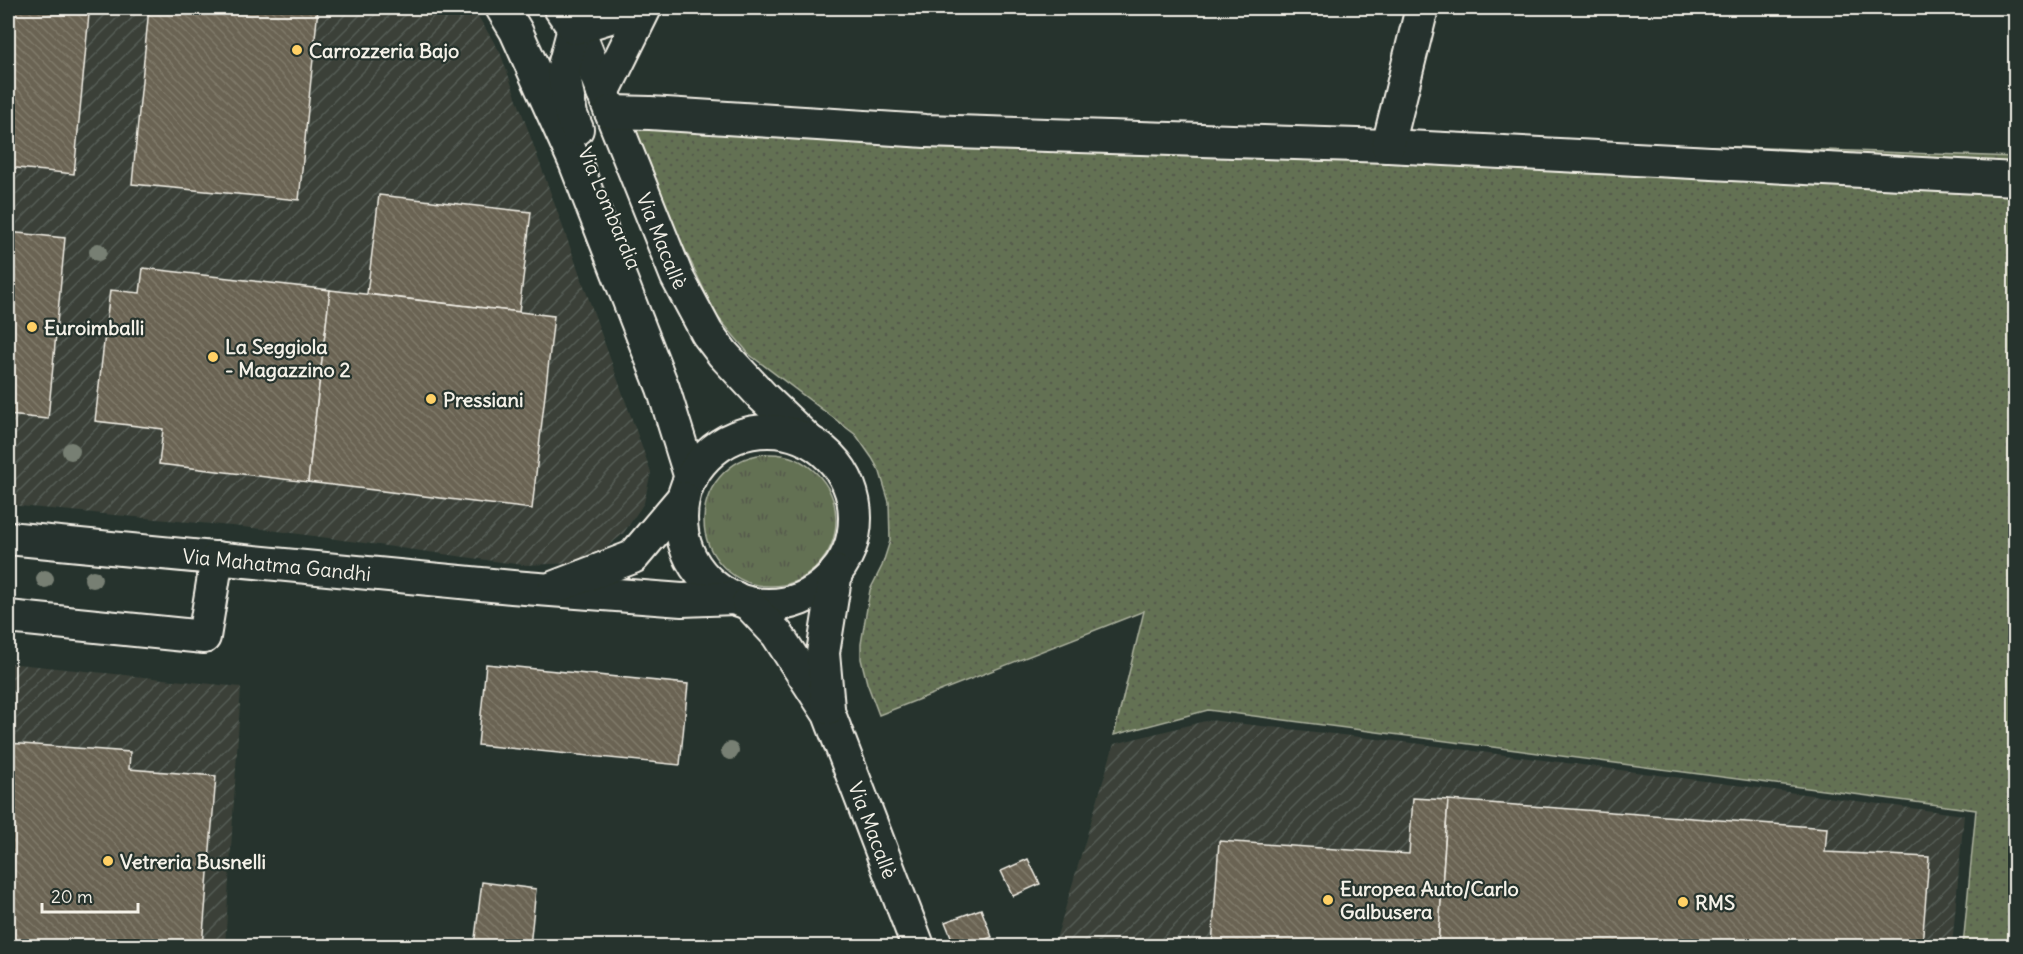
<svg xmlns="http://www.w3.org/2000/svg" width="2023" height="954" viewBox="0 0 2023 954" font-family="Delius,sans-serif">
<defs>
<pattern id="industrial-furrows" width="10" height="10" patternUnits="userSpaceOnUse" patternTransform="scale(1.5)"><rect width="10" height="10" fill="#3a4138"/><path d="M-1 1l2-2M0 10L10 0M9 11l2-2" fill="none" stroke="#575d55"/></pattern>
<pattern id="grass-tufts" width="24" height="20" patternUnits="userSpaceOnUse" patternTransform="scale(1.5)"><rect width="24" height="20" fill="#637153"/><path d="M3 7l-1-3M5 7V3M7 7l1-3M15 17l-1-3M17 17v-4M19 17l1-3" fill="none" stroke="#555a4c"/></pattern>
<pattern id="park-dots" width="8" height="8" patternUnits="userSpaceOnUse" patternTransform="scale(1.5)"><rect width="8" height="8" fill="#637153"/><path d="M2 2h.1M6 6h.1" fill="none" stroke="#555a4c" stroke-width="1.8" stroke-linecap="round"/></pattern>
<pattern id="building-back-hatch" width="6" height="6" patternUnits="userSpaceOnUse" patternTransform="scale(1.5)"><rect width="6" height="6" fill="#6a6352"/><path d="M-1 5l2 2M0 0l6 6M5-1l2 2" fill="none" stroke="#807a6b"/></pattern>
</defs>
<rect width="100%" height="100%" fill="#26332d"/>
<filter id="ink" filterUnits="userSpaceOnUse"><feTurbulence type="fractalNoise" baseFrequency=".0167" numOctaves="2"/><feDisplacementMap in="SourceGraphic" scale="12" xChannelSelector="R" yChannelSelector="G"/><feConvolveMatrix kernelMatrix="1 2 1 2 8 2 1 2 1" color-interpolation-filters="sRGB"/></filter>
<g filter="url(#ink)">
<g fill="url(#industrial-furrows)">
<path d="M8,8H473L500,52L651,472L644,503L623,534L598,554L579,563L523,565L263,529L8,505Z"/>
<path d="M8,663L241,687L225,946H8Z"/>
<path d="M1209,720L1421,744L1964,815L1952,946H1054L1114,744Z"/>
</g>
<circle fill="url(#grass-tufts)" stroke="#acb19e" stroke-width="1.5" cx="770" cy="520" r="66"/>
<path fill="url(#park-dots)" stroke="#acb19e" stroke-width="1.5" d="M611,94L924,117L2015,157V946H1963L1976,810L1208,710L1114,735L1144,611L879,715L867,683L861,659V644L870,590L882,566L890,541L889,502L880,472L872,458L856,435L750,355L716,315Z"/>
<g fill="url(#building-back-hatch)" stroke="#f4f1e8" stroke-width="1.5">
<path d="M8,8L89,14L74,174L8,167Z"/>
<path d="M21,8H90L89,14Z"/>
<path d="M149,8H318L299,200L132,184Z"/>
<path d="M379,195L531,212L519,312L367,294Z"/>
<path d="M8,232L65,238L48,419L8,415Z"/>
<path d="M143,268L330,290L308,482L159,464L163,429L95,421L110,290L140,293Z"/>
<path d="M330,290L554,316L532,509L308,482Z"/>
<path d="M486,664L688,684L680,765L478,745Z"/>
<path d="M8,743L130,752L129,769L216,776L202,946H8Z"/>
<path d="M1413,798L1448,800L1438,946H1212L1219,841L1409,854Z"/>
<path d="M1448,800L1827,828L1825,852L1929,857L1922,946H1438Z"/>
<path d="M1028,859L1040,884L1013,896L1001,871Z"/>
<path d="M482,882L536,889L530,946H474Z"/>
<path d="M981,909L992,937L966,946H955L945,922Z"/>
</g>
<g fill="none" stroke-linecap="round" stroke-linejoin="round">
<defs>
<g id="minor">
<path d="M502,8L516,31L575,162L663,388L691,478"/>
<path id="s1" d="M560,8L582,40L677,277L707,333L723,354L763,397L808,440"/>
<path d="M574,28L563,70L571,115L577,129"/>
<path d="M574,28L639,8"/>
<path d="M603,93L645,8"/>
<path d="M611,112L650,113L926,131L1388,146L2016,179"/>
<path d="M1388,146L1422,8"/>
<circle cx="768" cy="518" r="87"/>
<path id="s2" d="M8,538L512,587L682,600L735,598"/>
<path d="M555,587L633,557L683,498"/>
<path id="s3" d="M748,603L777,634L829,714L918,946"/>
<path d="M8,617L204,637L217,558"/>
<path d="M828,708L823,653L836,572"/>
</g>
</defs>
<use href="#minor" stroke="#f4f1e8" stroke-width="36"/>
<use href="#minor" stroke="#26332d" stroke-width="32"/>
</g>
<g fill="#777f73">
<circle cx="98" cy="252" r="9"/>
<circle cx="71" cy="451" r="9"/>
<circle cx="45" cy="579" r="9"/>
<circle cx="93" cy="579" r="9"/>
<circle cx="730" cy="751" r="9"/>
</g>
</g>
<g fill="#ffd166" stroke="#26332d" stroke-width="2">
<circle cx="297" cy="50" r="6"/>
<circle cx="32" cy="327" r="6"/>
<circle cx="213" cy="357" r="6"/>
<circle cx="431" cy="399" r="6"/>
<circle cx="108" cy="861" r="6"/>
<circle cx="1328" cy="900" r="6"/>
<circle cx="1683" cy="902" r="6"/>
</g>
<g text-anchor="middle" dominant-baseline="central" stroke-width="4.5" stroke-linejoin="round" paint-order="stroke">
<g font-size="20" font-weight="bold" fill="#f4f1e8" stroke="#26332d" text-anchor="start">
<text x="309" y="50">Carrozzeria Bajo</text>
<text x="44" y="327">Euroimballi</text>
<text x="225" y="346">La Seggiola<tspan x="225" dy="23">- Magazzino 2</tspan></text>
<text x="443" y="399">Pressiani</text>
<text x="120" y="861">Vetreria Busnelli</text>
<text x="1340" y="888">Europea Auto/Carlo<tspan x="1340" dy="23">Galbusera</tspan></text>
<text x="1695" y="902">RMS</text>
</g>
<g font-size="20" fill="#f4f1e8" stroke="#26332d">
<text transform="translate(610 208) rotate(67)">Via Lombardia</text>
<text stroke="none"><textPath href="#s1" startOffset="255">Via Macallè</textPath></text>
<text stroke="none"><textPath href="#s2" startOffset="270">Via Mahatma Gandhi</textPath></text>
<text stroke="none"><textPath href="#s3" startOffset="262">Via Macallè</textPath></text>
</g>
</g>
<rect width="2023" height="954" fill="none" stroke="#26332d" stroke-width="30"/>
<rect x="15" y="15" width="1993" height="924" fill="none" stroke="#f4f1e8" stroke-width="2" filter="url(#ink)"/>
<path d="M42 903v9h96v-9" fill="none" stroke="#f4f1e8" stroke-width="3"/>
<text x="51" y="903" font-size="18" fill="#f4f1e8" stroke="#26332d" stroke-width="4.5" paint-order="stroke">20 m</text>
</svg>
